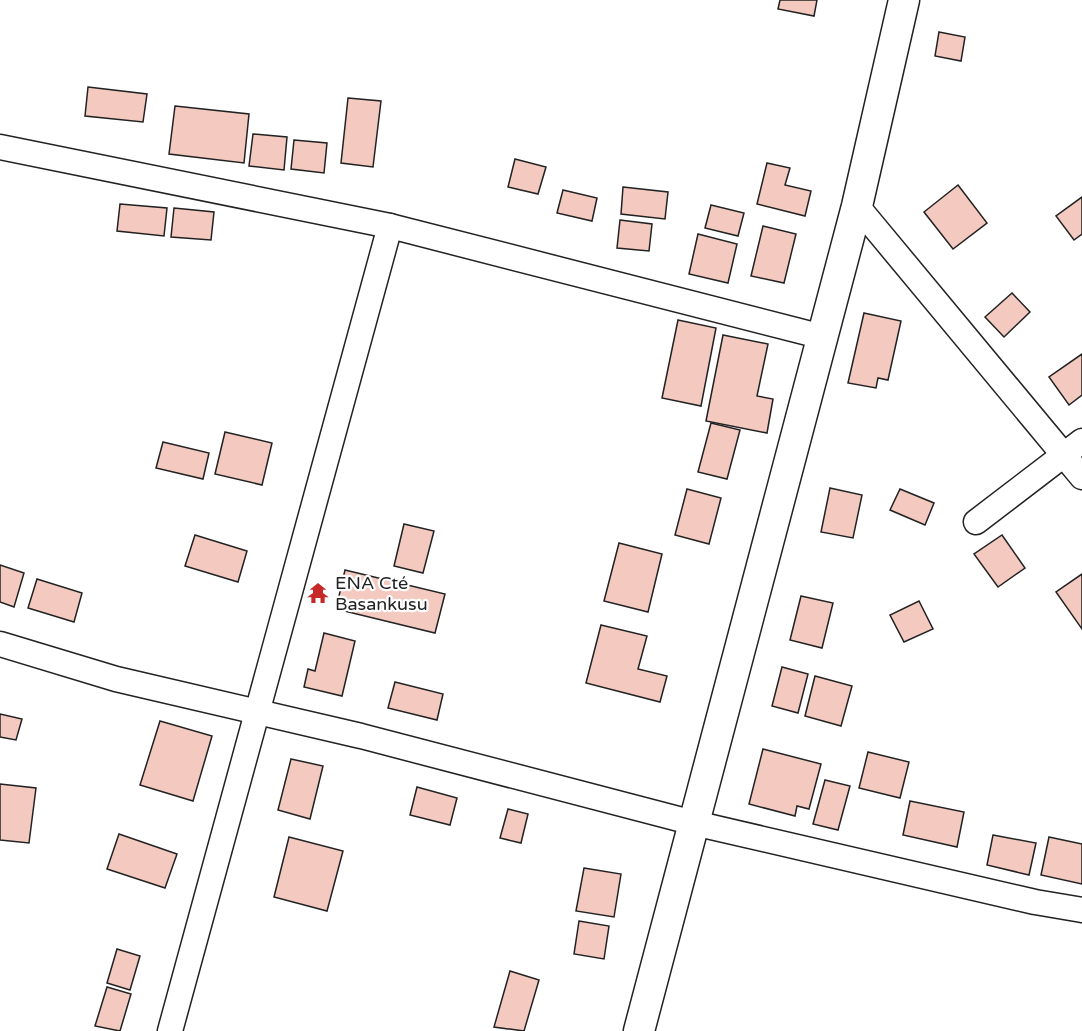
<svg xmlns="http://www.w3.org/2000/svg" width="1082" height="1031" viewBox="0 0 1082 1031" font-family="'Varela Round',sans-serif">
<rect width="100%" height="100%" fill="#fff"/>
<g fill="#f3c9c0" stroke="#222" stroke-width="1.5">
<path d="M780,0H817L814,16L778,9Z"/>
<path d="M939,32L965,37L961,61L935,56Z"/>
<path d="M88,87L147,94L143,122L85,116Z"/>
<path d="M348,98L381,101L373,167L341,163Z"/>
<path d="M175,106L249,114L244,163L169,154Z"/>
<path d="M253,134L287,137L284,170L249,166Z"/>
<path d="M294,140L327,143L324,173L291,169Z"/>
<path d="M515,159L546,167L538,194L508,187Z"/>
<path d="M767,163L790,168L785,185L811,191L805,216L757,204Z"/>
<path d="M958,185L987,223L953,249L924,212Z"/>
<path d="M623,187L668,192L665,219L621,214Z"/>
<path d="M563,190L597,198L592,221L557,213Z"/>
<path d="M1082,197V234L1074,240L1056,216Z"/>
<path d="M120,204L167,208L164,236L117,231Z"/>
<path d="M711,205L744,213L738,236L705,228Z"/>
<path d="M174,208L214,212L211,240L171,237Z"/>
<path d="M620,220L652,224L649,251L617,248Z"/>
<path d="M763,226L796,234L784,283L751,276Z"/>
<path d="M698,234L737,244L728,283L689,274Z"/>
<path d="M1012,293L1030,312L1004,337L985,317Z"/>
<path d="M864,313L901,321L888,380L878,378L876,388L848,383Z"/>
<path d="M678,320L716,328L701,406L662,398Z"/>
<path d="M723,335L768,344L757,396L773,399L767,433L706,421Z"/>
<path d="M1082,354V395L1069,405L1049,377Z"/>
<path d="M711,423L740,430L727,479L698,472Z"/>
<path d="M225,432L272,443L262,485L215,474Z"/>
<path d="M163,442L209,453L203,479L156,468Z"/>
<path d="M830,488L862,495L853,538L821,532Z"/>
<path d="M687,489L721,498L709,544L675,535Z"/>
<path d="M900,489L934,503L925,525L890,510Z"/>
<path d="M404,524L434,531L423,573L394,566Z"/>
<path d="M195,535L247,551L238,582L185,566Z"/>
<path d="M1002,535L1025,568L998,587L974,554Z"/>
<path d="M619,543L662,554L648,612L604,601Z"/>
<path d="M0,565L24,573L14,607L0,602Z"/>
<path d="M345,570L445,594L435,633L336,609Z"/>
<path d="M1082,574V629L1056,592Z"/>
<path d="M37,579L82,593L74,622L28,608Z"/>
<path d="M801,596L833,603L822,648L790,640Z"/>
<path d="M919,601L933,629L904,642L890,615Z"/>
<path d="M601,625L647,636L638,669L667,676L660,702L586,683Z"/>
<path d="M324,633L355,641L342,696L304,687L308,669L315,671Z"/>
<path d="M782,667L808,674L798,713L772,706Z"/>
<path d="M815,676L852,686L841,726L805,716Z"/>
<path d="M395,682L443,694L437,720L388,708Z"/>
<path d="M0,714L22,719L16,740L0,737Z"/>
<path d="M160,721L212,736L193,801L140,785Z"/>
<path d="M763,749L821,764L809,809L797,806L795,816L749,804Z"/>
<path d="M868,752L909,762L900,798L859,788Z"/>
<path d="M291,759L323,766L310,819L278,810Z"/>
<path d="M825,780L850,786L838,830L813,824Z"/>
<path d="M0,784L36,788L29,843L0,840Z"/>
<path d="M417,787L457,798L450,825L410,815Z"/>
<path d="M910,801L964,812L957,847L903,835Z"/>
<path d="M508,809L528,814L521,843L500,838Z"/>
<path d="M119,834L177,854L165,888L107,869Z"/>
<path d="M993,835L1036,843L1029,875L987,865Z"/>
<path d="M289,837L343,851L327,911L274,897Z"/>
<path d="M1049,837L1082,844V884L1041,875Z"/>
<path d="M584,868L621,874L614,917L576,911Z"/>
<path d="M579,921L609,926L604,959L574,954Z"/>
<path d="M117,949L140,956L130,990L107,983Z"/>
<path d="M510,971L539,980L524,1031L494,1027Z"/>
<path d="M107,987L131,994L120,1031L95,1026Z"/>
</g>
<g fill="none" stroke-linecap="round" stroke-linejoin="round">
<defs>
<g id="minor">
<path d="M0,147L390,226"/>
<path d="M857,206L1082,477"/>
<path d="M976,522L1082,441"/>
<path d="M0,644L116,679L361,736L694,823L1035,902L1082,910"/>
<path d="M170,1031L390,226L823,337"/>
</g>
<path id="tertiary" d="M639,1031L857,206L904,0"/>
</defs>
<use href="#minor" stroke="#222" stroke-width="27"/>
<use href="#tertiary" stroke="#222" stroke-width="33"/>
<use href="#minor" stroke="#fff" stroke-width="24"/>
<use href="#tertiary" stroke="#fff" stroke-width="30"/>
</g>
<defs>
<symbol id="temple-bare" viewBox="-9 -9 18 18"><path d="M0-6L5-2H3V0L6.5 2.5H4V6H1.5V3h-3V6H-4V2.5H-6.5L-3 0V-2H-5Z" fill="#c62828" stroke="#fff" stroke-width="2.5" paint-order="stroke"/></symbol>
</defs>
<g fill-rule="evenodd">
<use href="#temple-bare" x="303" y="578" width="30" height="30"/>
</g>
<g text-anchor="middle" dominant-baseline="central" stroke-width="4.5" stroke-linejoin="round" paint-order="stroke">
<g font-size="18" fill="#222" stroke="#fff" text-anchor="start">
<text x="335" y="583">ENA Cté<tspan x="335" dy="21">Basankusu</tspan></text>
</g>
</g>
</svg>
